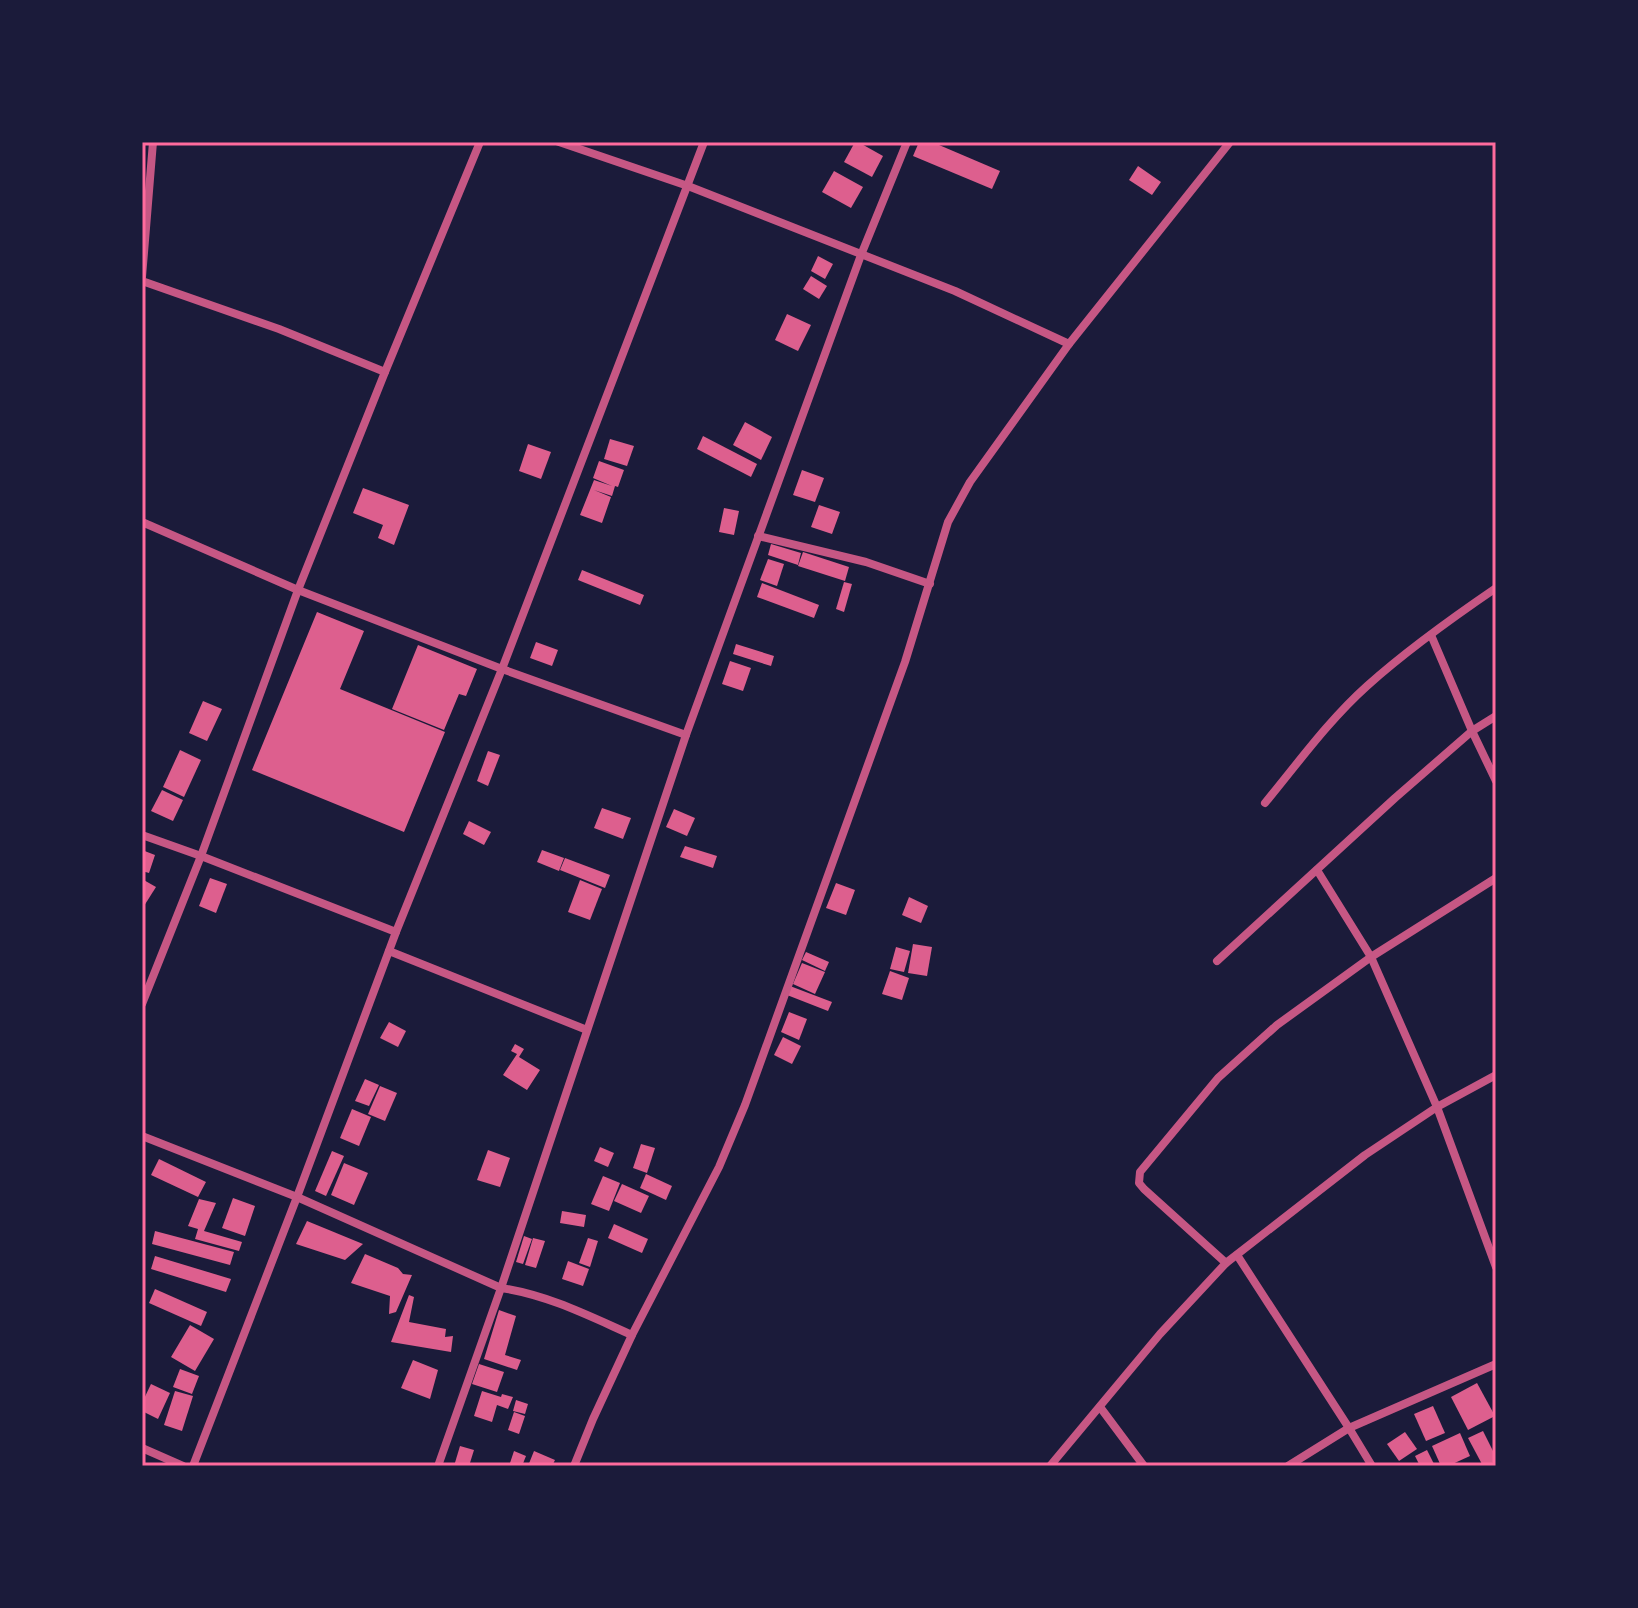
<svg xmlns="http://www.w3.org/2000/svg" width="1638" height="1608" viewBox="0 0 1638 1608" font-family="Roboto,sans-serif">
<rect width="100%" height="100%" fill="#1b1b3a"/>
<g fill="#dd5f8e">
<path d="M855,142H858L883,156L872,177L844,162Z"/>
<path d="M919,142H932L1000,171L992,189L913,156Z"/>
<path d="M1138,166L1161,182L1152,195L1129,180Z"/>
<path d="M834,171L863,187L851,208L822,192Z"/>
<path d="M818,256L833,264L825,279L811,271Z"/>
<path d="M811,276L827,286L819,299L803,289Z"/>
<path d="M787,314L811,325L798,351L775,340Z"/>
<path d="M745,422L772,437L761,460L733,445Z"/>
<path d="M703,436L757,464L751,477L697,449Z"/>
<path d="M610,439L634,446L627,466L604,459Z"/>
<path d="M528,444L551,452L541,479L519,471Z"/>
<path d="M599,461L624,470L618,487L615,486L612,496L594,490L611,497L602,523L580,515L594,480L612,486L593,478Z"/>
<path d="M802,470L824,478L815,502L793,495Z"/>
<path d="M363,488L409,505L394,545L378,538L383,525L353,513Z"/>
<path d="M819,505L840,512L832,534L811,527Z"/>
<path d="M724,508L739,511L734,535L719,532Z"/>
<path d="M771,544L801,553L798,565L768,555Z"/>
<path d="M803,552L849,567L845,581L798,566Z"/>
<path d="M768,559L784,564L777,586L760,580Z"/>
<path d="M582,570L644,595L640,605L578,580Z"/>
<path d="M844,582L852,584L844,612L836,609Z"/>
<path d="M762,583L819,605L814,618L757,597Z"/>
<path d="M317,612L364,631L340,689L445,732L404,832L252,770Z"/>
<path d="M536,642L558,650L552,666L530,658Z"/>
<path d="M736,644L774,656L771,666L733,654Z"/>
<path d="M418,645L477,669L466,696L459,694L444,730L392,709Z"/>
<path d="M730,661L751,668L743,691L722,684Z"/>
<path d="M203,701L222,709L207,741L189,733Z"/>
<path d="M180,750L201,760L184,797L163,787Z"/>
<path d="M488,751L500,755L488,786L477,781Z"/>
<path d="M162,790L183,800L173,821L151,811Z"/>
<path d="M602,808L631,818L623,839L594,828Z"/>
<path d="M674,809L695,818L687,836L666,827Z"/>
<path d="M469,821L491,832L484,845L463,834Z"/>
<path d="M685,846L717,856L713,868L680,857Z"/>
<path d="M142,850L155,855L149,873L142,871Z"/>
<path d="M542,850L564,858L559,871L537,862Z"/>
<path d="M565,858L610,875L605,888L560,870Z"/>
<path d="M210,878L227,884L216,913L199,906Z"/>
<path d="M142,879L156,887L144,906L142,904Z"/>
<path d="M580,880L602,889L590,920L568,912Z"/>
<path d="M836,883L855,890L846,915L826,908Z"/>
<path d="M909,897L928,906L921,923L902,915Z"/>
<path d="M913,944L932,947L927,976L908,973Z"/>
<path d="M896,947L910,951L904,972L890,969Z"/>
<path d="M806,952L829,962L825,971L802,960Z"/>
<path d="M802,963L825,972L815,994L793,984Z"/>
<path d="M890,971L909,978L902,1000L882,994Z"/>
<path d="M790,986L832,1002L828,1011L787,995Z"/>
<path d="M789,1012L807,1019L799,1040L781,1032Z"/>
<path d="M389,1022L406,1031L398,1047L380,1038Z"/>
<path d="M783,1037L801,1046L792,1064L774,1055Z"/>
<path d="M515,1044L524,1049L519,1057L540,1070L527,1090L503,1075L517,1054L511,1051Z"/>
<path d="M365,1079L379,1085L369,1106L355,1101Z"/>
<path d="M380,1086L397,1093L385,1121L368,1114Z"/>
<path d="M352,1109L371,1117L359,1146L340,1138Z"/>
<path d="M641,1144L655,1148L647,1173L633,1168Z"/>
<path d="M600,1147L614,1153L608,1167L594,1161Z"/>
<path d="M488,1150L510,1158L500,1187L477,1180Z"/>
<path d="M332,1151L344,1156L326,1196L315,1191Z"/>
<path d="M159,1159L206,1182L198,1197L151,1175Z"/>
<path d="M344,1163L368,1173L354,1205L331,1195Z"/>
<path d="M646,1174L672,1186L666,1200L640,1188Z"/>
<path d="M603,1176L620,1183L609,1211L591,1204Z"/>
<path d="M622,1184L649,1196L641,1213L614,1201Z"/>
<path d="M233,1198L255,1206L245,1236L222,1228Z"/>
<path d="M199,1199L216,1203L204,1231L242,1242L239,1251L195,1239L198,1229L188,1226Z"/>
<path d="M562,1211L586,1215L584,1227L560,1223Z"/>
<path d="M307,1221L363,1244L345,1260L296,1244Z"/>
<path d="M614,1224L648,1239L642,1253L608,1238Z"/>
<path d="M155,1231L234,1252L230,1265L152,1244Z"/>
<path d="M524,1236L532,1239L523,1264L516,1262Z"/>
<path d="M533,1238L545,1241L536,1268L525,1265Z"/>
<path d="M588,1238L598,1241L590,1267L579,1263Z"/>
<path d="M365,1254L398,1268L403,1274L412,1275L396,1312L389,1314L390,1296L351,1283Z"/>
<path d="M155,1256L231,1279L226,1292L151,1269Z"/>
<path d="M568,1261L589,1269L583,1286L562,1279Z"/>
<path d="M155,1289L207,1312L201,1326L149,1303Z"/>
<path d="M409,1295L414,1297L409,1322L446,1329L445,1337L453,1336L451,1352L391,1342Z"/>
<path d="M499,1310L516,1316L505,1355L521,1360L517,1370L484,1359Z"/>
<path d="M190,1325L214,1339L195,1371L171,1357Z"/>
<path d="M413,1360L438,1370L430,1399L401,1388Z"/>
<path d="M479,1364L504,1372L497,1392L472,1384Z"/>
<path d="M180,1369L199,1376L192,1394L173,1387Z"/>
<path d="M1477,1383L1495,1416L1468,1430L1451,1397Z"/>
<path d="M151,1384L170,1393L158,1419L142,1411V1403Z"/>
<path d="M175,1391L193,1396L182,1431L164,1425Z"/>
<path d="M482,1391L501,1397L502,1394L513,1397L508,1409L497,1405L492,1422L474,1416Z"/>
<path d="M516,1400L528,1404L525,1414L513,1411Z"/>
<path d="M1433,1406L1445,1433L1426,1441L1414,1414Z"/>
<path d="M514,1412L525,1416L519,1434L508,1430Z"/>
<path d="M1483,1431L1496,1457V1461L1487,1466H1483L1468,1438Z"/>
<path d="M1405,1432L1417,1449L1399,1461L1387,1444Z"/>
<path d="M1460,1433L1470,1456L1448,1466H1441L1432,1446Z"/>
<path d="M460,1446L474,1450L469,1466H454Z"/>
<path d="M1427,1450L1435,1466H1420L1415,1456Z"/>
<path d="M514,1451L526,1456L522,1466H509Z"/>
<path d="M534,1451L555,1460L552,1466H528Z"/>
</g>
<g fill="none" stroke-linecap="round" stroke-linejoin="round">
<g stroke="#c65784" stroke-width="8">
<path d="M559,142L688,186L955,291L1069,344"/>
<path d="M142,277L153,142"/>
<path d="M142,281L279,329L385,372"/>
<path d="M142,522L298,590L502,669L686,735"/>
<path d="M758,536L866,562L930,584"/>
<path d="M1431,635L1472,731L1496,781"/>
<path d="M1265,803C1298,763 1329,720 1367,686C1407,650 1452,618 1496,588"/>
<path d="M142,835L201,856L396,932"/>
<path d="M1317,870L1371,957L1437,1107L1496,1267"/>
<path d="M389,951L587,1030"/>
<path d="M1217,961L1395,798L1472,731L1496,716"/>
<path d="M142,1004L201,856L298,590L385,372L480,142"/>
<path d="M142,1136L297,1197L501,1288C548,1295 589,1316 632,1335"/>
<path d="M1237,1255L1349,1428L1372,1466"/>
<path d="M1226,1263L1144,1189L1139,1183L1140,1172L1218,1078L1277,1025L1371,957L1496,878"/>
<path d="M1100,1407L1144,1466"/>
<path d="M142,1448L183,1466"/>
<path d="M193,1466L297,1197L396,932L502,669L704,142"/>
<path d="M438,1466L501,1288L686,735L861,255L907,142"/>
<path d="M574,1466L593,1419L632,1335L719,1167L745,1105L905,662L948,522L970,482L1069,344L1230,142"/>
<path d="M1050,1466L1160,1334L1226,1263L1365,1155L1437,1107L1496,1075"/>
<path d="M1288,1466L1349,1428L1496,1364"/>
</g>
</g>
<rect width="1638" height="1608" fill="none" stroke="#1b1b3a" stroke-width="288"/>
<rect x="144" y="144" width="1350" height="1320" fill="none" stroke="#ff6b9d" stroke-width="3"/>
</svg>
